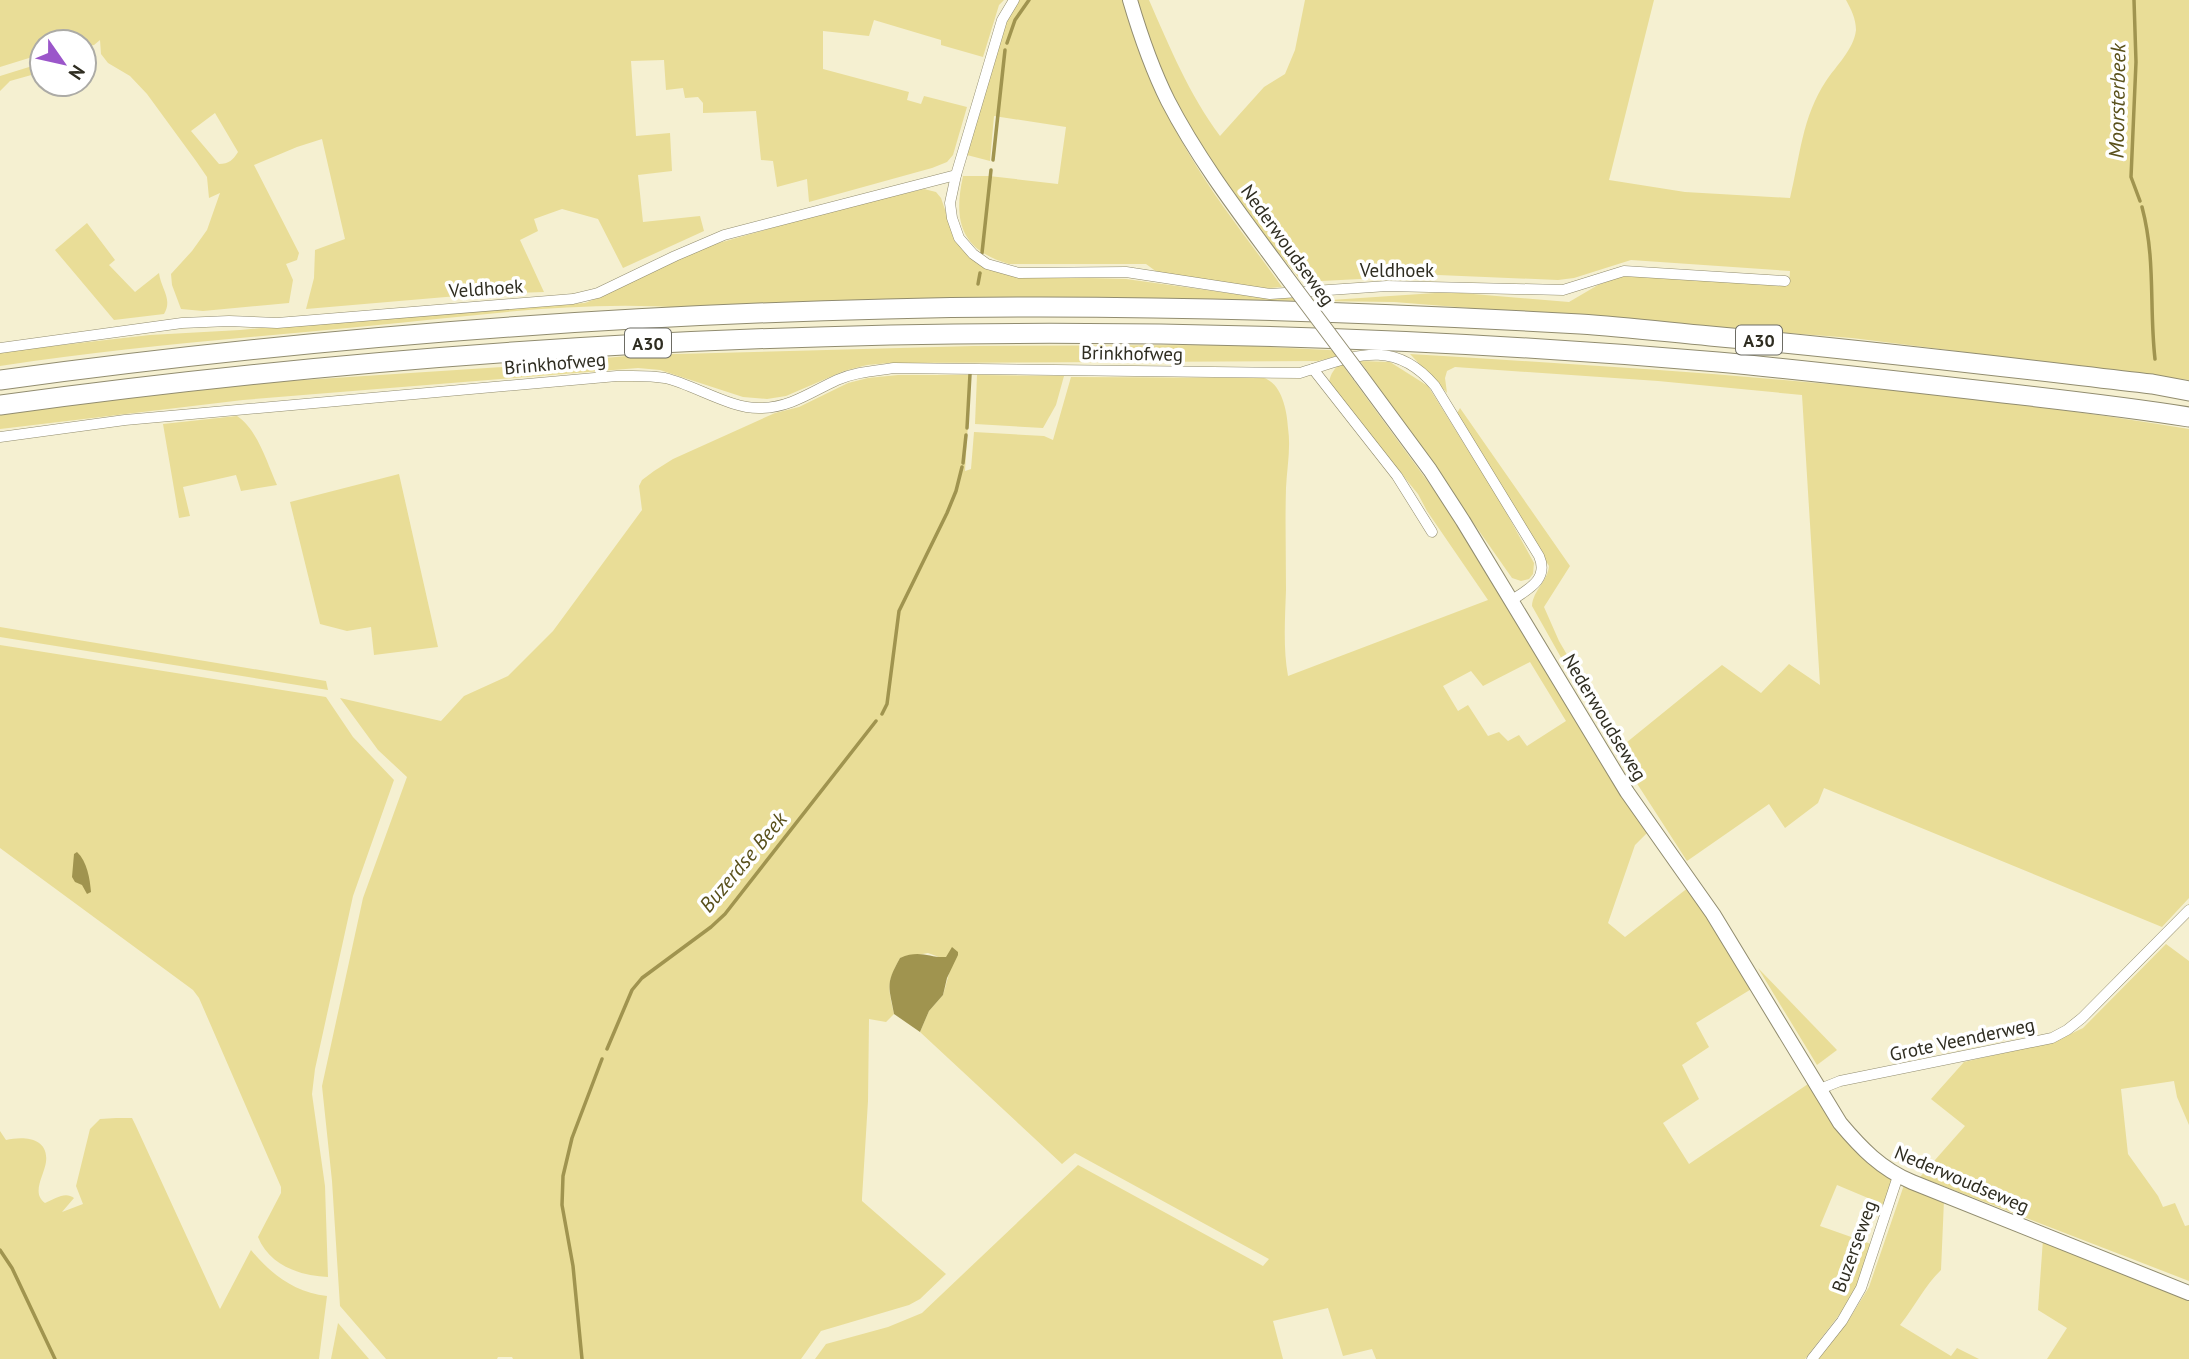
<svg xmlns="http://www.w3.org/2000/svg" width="2189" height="1359" viewBox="0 0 2189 1359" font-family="'PT Sans',sans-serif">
<rect width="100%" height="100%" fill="#f5f0d1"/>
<g fill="#e9dd97" fill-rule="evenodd">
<path d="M0,0H1004L999,5L983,57L941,45V40L874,20L869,36L823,31V69L909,92L907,100L921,104L924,96L967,107L953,155L947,162L932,168L809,202L807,179L777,187L773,161L761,160L756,111L703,113V103L698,97L685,98L683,88L666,90L664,60L631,61L636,136L670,133L672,171L638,175L643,222L700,216L704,231L623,268L598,219L562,209L534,219L538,231L520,240L544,292L481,294L306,309L314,278L315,250L345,239L322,139L297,147L254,165L299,253L297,260L286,264L293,280L289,303L203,311L181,309L172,285L171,274L192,251L207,230L220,193L209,198L207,177L196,161L147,94L130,76L108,63L101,54L100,40L94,45L84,47V42H42V54L0,67ZM215,113L238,152C233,160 229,164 219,164L191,131Z"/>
<path d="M1018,0H1124C1139,54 1160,106 1189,154C1216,200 1251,243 1282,287L1259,289L1161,275L1146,264H1009C961,250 953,222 963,176H989L1058,184L1066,127L994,116L990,161L967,155C979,111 991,35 1018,0Z"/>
<path d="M1137,0H1149C1170,48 1189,94 1220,136L1264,87L1285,74L1295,50L1305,0H1654L1609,180L1685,192L1790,198C1800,157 1802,117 1826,81C1836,66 1854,49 1856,30C1856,19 1851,9 1846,0H2189V380L1852,338L1394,302L1316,301L1450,292L1569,302L1598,285L1619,277L1637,273L1789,285L1790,271L1631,260L1574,278L1558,280L1438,275L1302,282C1273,245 1242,210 1214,172C1184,131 1149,50 1137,0Z"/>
<path d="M42,63V72L10,81L0,91V76Z"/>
<path d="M924,189L936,192L941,198L952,230L963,249L1018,276L1126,279L1257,297L1305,295L1309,301L1104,298L685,308C580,300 473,316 368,326C246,338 122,347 0,366V352L150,335L240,330L419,313L585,303L605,295L642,274L701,248L842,208Z"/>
<path d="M87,223L115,260L109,265L135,292L159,273C161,289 173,299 164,314L114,320L55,250Z"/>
<path d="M1234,345L1347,351L1349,353L1318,361L889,363L867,365L844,371L786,396L767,399L743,397L660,370L638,368L243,400L0,429V413L257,383L517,366L638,355L974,346Z"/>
<path d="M1410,354C1670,370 1931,386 2189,429V898L2162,927L1824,788L1818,803L1785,828L1769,804L1687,861L1616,751L1722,665L1761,693L1789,664L1820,685L1802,395L1658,381L1455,367L1447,371L1445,378L1447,393Z"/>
<path d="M1360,361L1390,362L1428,386L1501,503L1534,563L1533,574L1529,579L1521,581L1512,578Z"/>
<path d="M1341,363L1464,531L1648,832L1635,845L1608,923L1625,937L1689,887L1753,988L1696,1023L1709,1047L1682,1065L1699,1099L1663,1123L1689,1164L1811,1082L1840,1127L1893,1181L1887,1206L1837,1185L1820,1226L1874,1245L1853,1297L1805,1359H1376L1372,1349L1343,1356L1328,1308L1273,1321L1283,1359H815L826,1344L888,1327L922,1313L1078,1165L1263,1266L1269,1259L1075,1153L1062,1164L920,1032L929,1011L943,995L950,970L946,957H939L928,953L900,958C886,985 888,986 894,1014L886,1022L869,1019L868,1101L862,1198V1201L946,1274L920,1299L909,1305L821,1331L801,1359H513L512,1357H498L497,1359H386L340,1306L332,1181L322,1086L363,898L407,777L378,750L340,698L441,721L464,696L508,676L553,631L642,510L639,486L642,480L654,471L673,459L775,413L799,407L848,383L868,378L898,375H971L965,471L971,469L974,432L1044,436L1053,440L1071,377L1264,378C1282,384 1287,411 1288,428C1291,448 1287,468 1286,488C1285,522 1286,556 1286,590C1285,618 1283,649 1288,676L1488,600L1427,511L1418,494L1334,391L1329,382C1331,373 1334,369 1341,363ZM1530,662L1566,721L1527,746L1519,735L1508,741L1499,732L1488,736L1468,705L1458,711L1443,686L1471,671L1483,686Z"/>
<path d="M977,375L1064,376L1056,405L1043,428L975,424Z"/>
<path d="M1460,408L1570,566L1544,607L1559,641L1587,689L1581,693L1532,606C1533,590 1548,581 1549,566L1456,415Z"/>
<path d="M237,416C258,430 267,463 277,485L241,491L236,475L183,487L190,516L179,518L163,424Z"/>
<path d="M399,474L438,647L374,655L371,627L347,631L320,624L290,502Z"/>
<path d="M0,627L326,681L328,690L0,637Z"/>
<path d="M0,645L326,697L353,737L394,780L353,896L315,1069L312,1094L325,1186L328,1277C300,1276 269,1265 258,1237L281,1193V1187L199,998L193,990L0,848Z"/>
<path d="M2166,944L2189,961V1125L2177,1097L2174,1081L2121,1089L2128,1154L2158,1196L2163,1207L2175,1203L2185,1226L2189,1225V1281L1920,1177L1965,1126L1931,1099L1964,1062L2056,1041L2083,1028Z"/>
<path d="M1758,968L1837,1050L1817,1065Z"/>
<path d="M116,1118H132L135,1124L220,1309L251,1250C272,1275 294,1292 327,1296L319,1359H0V1131L6,1140C23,1136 49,1137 46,1162C44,1176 31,1193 45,1203C55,1199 65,1191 74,1198L62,1212L83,1204L76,1186L90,1129L100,1119Z"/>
<path d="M1904,1185L1944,1200L1941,1270C1925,1285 1914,1308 1900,1325L1951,1356L1957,1348L1979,1359H1818L1850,1318L1869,1287Z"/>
<path d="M2043,1239L2189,1295V1359H2047L2067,1328L2038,1310Z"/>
<path d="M338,1323L369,1359H331Z"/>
</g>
<g fill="#a0944f">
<path d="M77,852C87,861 90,879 91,892L87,894L82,885L75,882L72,877L74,854Z"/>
<path d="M952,947L958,952V955L947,978L943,995L929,1011L920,1032L894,1014C889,986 885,985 900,958C920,949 929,958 946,957Z"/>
</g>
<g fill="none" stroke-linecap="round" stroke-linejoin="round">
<g stroke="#a0944f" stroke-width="3.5">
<path d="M2134,0L2136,62L2131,177L2140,201"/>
<path d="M1007,43L1015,20L1029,0"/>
<path d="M993,160L1005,50"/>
<path d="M2142,207C2156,260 2149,306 2155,359"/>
<path d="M982,253L991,170"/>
<path d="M978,284L980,273"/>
<path d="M967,428L970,374"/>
<path d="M963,463L966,435"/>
<path d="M882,714L887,704L899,611L947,513L956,491L962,467"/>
<path d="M607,1049L632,990L642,978L711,927L725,914L876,721"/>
<path d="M0,1250L12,1268L55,1359"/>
<path d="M582,1359L573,1266L562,1205L563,1176L572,1138L602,1059"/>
</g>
<defs>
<g id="street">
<path d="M956,175L950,203L952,218L959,238L973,254L987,264L1019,273L1126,272L1270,294L1387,286L1563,290L1624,271L1785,281"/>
<path d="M0,348L182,323L229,321L277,323L573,299L598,293L675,256L724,235L956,175L1002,20L1014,0"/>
<path d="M1313,369L1397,476L1432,532"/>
<path d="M0,437L125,420L617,376C633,376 649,375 665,378C695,385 732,410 762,408C791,407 811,392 837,380C855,372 874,371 894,368L1300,373C1352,357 1393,336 1435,386L1539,556C1549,579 1529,589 1512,600"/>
<path d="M1820,1089L1840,1081L2052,1038L2067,1030L2082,1018L2189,910"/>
<path d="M1812,1359L1842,1321L1861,1288L1898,1176"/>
</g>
<g id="secondary">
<path d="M1130,0C1140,34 1152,69 1168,101C1200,163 1244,219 1285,275"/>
<path d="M1360,375L1430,470L1463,521L1627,792L1713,914L1840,1123C1861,1148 1881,1169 1912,1182L2189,1293"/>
</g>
<g id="highway">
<path d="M0,380C294,340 590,316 886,309C1117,303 1350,311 1580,324C1624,327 1667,332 1710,336C1858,349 2005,367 2152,384L2189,391"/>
<path d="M0,405C569,327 1146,313 1718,362C1813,371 1908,382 2003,393C2065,400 2127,407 2189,417"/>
</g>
</defs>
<use href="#street" stroke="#918c6f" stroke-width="11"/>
<use href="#secondary" stroke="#918c6f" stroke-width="16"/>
<use href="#highway" stroke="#918c6f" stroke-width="21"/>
<use href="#street" stroke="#fff" stroke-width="10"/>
<use href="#secondary" stroke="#fff" stroke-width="14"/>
<use href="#highway" stroke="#fff" stroke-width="19"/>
<defs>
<path id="secondary-bridge" d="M1285,275L1360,375"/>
</defs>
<use href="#secondary-bridge" stroke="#918c6f" stroke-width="16" stroke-linecap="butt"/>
<use href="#secondary-bridge" stroke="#fff" stroke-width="14"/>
</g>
<g text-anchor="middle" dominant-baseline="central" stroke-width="7" stroke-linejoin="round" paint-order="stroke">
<g fill="#fff" stroke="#6d6c64" stroke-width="2">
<rect x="1736" y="325.5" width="46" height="29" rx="5"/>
<rect x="625" y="328.5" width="46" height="29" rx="5"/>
</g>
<g font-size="18" font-weight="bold" fill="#2f2d21">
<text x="1759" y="340">A30</text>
<text x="648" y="343">A30</text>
</g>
<g font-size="19" fill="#2f2d21" stroke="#fff">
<text transform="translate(1288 245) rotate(54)">Nederwoudseweg</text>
<text x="1397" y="270">Veldhoek</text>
<text transform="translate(486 288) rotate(-4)">Veldhoek</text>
<text transform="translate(1132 353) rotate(1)">Brinkhofweg</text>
<text transform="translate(555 363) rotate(-5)">Brinkhofweg</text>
<text transform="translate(1605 717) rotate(59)">Nederwoudseweg</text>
<text transform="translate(1962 1039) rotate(-12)">Grote Veenderweg</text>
<text transform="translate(1962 1179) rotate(23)">Nederwoudseweg</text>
<text transform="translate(1854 1246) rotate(-70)">Buzerseweg</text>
</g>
<g font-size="21" font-style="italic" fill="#59501b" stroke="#fff">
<text transform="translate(2117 101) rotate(-89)">Moorsterbeek</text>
<text transform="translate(743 862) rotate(-50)">Buzerdse Beek</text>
</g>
</g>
<g transform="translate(63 63) rotate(124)"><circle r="33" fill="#ffffff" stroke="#acaba6" stroke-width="2"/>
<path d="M0-5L12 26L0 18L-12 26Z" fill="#9b56ca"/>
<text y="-10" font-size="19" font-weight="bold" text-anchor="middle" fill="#2f2d21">N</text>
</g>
</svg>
